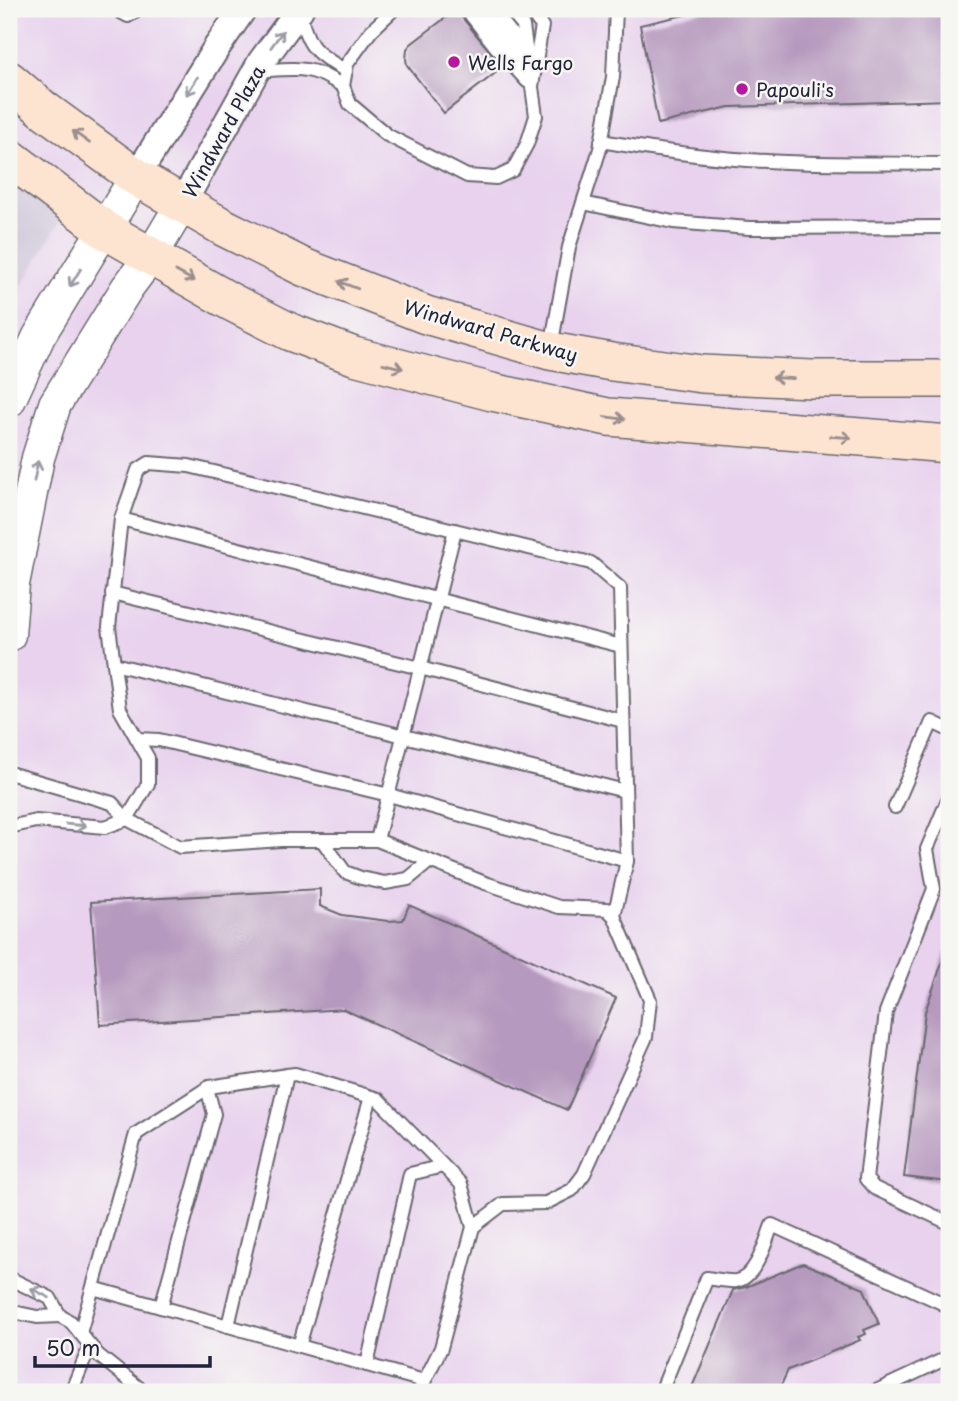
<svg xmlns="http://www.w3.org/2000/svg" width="958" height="1401" viewBox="0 0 958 1401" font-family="'Playpen Sans',sans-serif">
<rect width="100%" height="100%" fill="#f6f6f2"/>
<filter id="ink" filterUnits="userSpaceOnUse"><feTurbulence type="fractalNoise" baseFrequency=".0143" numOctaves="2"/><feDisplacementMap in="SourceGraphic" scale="14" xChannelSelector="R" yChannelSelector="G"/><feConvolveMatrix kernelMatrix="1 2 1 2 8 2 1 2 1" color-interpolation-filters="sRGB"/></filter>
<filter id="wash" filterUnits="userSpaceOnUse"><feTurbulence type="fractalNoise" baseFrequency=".00686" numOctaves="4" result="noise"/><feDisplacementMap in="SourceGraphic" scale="28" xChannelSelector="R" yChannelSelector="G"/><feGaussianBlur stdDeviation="1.57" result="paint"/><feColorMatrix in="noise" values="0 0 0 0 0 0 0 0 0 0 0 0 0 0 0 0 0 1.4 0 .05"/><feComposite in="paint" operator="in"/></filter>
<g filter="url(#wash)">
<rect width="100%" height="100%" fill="#f3e6d2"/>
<rect fill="#e8d2ee" x="9" y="9" width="940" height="1383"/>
<path fill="#c9bfd7" d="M9,177L61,220L9,307Z"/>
<g id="blocks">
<g fill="#b699be">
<path d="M457,9L459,14L503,67L444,113L407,65L406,59L407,49L411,44Z"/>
<path d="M711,9L787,10L786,9H949V100L729,107L658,124L640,25Z"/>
<path d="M320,889V906L342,915L388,921L403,920L409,905L616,998L567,1110L343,1009L100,1025L91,902Z"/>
<path d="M946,951L949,952V1182L904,1177L925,1012Z"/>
<path d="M803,1263L864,1289L879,1324L864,1330L866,1334L858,1337L860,1340L788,1370L778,1392H690L733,1290L746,1287Z"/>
</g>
</g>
</g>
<g filter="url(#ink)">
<use href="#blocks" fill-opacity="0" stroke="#6b6770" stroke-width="2"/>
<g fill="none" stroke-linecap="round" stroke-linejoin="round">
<defs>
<g id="service">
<path d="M115,9L128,16L139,9"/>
<path d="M394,9L371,31L347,64L343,86L350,104L387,135L467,176L496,178L513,170L527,144L536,116L532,87L512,34L492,9"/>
<path d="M466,9L496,47L527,81"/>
<path d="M477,9L503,41L515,60"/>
<path d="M509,9L523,26L528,62"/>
<path d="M528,9L542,26L532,86"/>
<path d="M299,11C309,49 313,51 346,71"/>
<path d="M256,71C277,70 299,66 318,73C327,76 335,82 343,86"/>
<path d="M601,141C642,148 683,154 724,158C798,165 874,163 949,164"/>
<path d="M583,203L673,222L749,228L949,227"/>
<path d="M551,347L569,247L600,149L613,77L616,9"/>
<path d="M121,519L621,646"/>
<path d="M112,593L420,668L623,721"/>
<path d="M114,664L625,791"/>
<path d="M137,739L159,740L389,795L627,861"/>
<path d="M9,773L112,803L127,819L105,827L36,821L9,827"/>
<path d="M949,797L927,849L934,889L886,1012L866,1179L874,1188L949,1223"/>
<path d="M895,807L932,722L949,730"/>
<path d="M322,840L345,872L361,878L385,883L408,879L430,861"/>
<path d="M377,840L455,530"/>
<path d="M473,1227L503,1204L546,1203L572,1190L584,1174L646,1037L650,1000L614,916L607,909L559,907L485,883L377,840H281L180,847L127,819L148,784V758L120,709L109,627L121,519L138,470L149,463L189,466L591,563L620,588L627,861L614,916"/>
<path d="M9,1278L50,1298L60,1316L37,1317L9,1311"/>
<path d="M93,1288L424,1381"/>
<path d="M161,1307L214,1114L207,1088"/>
<path d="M60,1316L71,1322L98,1355L144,1392"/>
<path d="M228,1326L287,1075"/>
<path d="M80,1333L136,1134L209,1087L287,1075L295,1074L378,1099L461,1184L473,1227L441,1348L419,1392"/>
<path d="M299,1346L371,1097"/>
<path d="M367,1365L410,1174L443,1166"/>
<path d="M71,1392L90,1346"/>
<path d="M661,1392L707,1278C715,1279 729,1282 736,1281C756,1278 766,1241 772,1225L942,1303L949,1309"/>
<path d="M874,1392L949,1357"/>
</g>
<g id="minor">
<path d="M136,177L217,47L243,9"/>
<path d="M182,204L261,62L300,9"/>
</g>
<g id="tertiary">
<path d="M9,401L39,336L136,177"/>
<path d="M9,635L13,584L38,458L55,404L127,288L151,256L182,204"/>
</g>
<g id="secondary">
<path d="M9,80L43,109L136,177L223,227L303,267L426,315L550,351L612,362L702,374L812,379H949"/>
<path d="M9,157L105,230L231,302L290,332L354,356L492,392L608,417L949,444"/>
</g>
</defs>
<use href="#service" stroke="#6b6770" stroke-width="16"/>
<use href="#minor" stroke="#6b6770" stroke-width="30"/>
<use href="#tertiary" stroke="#6b6770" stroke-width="35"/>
<use href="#secondary" stroke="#6b6770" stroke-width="40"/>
<use href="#service" stroke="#fff" stroke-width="12"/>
<use href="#minor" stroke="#fff" stroke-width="26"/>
<use href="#tertiary" stroke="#fff" stroke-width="32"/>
<use href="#secondary" stroke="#fde4d0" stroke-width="37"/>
</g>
<defs><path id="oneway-shaft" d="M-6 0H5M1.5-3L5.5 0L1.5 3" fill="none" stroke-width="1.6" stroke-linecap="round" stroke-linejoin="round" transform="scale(1.75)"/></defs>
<g stroke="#9c9ca7">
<use href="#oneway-shaft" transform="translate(277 39) rotate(-54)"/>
<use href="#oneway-shaft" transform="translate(192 86) rotate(122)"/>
<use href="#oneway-shaft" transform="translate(75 278) rotate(122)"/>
<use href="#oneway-shaft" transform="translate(36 471) rotate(-79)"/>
<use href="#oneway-shaft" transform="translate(76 825) rotate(5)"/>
<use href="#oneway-shaft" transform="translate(40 1293) rotate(-153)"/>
</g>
<g stroke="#9a8d8d">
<use href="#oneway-shaft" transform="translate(81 137) rotate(-144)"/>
<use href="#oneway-shaft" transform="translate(185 276) rotate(29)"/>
<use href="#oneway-shaft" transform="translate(348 285) rotate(-159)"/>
<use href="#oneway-shaft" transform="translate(393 366) rotate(14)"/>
<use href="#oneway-shaft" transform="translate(783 378) rotate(-177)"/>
<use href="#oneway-shaft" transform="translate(615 418) rotate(7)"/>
<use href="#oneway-shaft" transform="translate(841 437) rotate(4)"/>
</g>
</g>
<g fill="#b5179e" stroke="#f6f6f2" stroke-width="2.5">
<circle cx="454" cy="62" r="7"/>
<circle cx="742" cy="89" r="7"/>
</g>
<g text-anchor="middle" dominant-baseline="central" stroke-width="5" stroke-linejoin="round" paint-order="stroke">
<g font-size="19" fill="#22223b" stroke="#f6f6f2" text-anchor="start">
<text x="468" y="62">Wells Fargo</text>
<text x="756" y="89">Papouli's</text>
</g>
<g font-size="19" fill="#22223b" stroke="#f6f6f2">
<text transform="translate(223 131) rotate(-61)">Windward Plaza</text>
<text transform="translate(491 330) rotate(16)">Windward Parkway</text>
</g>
</g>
<rect width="958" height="1401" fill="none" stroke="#f6f6f2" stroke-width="35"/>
<path d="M35 1356v10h175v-10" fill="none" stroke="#22223b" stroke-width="3.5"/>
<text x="46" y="1356" font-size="21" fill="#22223b" stroke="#f6f6f2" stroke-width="5" paint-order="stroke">50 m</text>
</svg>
